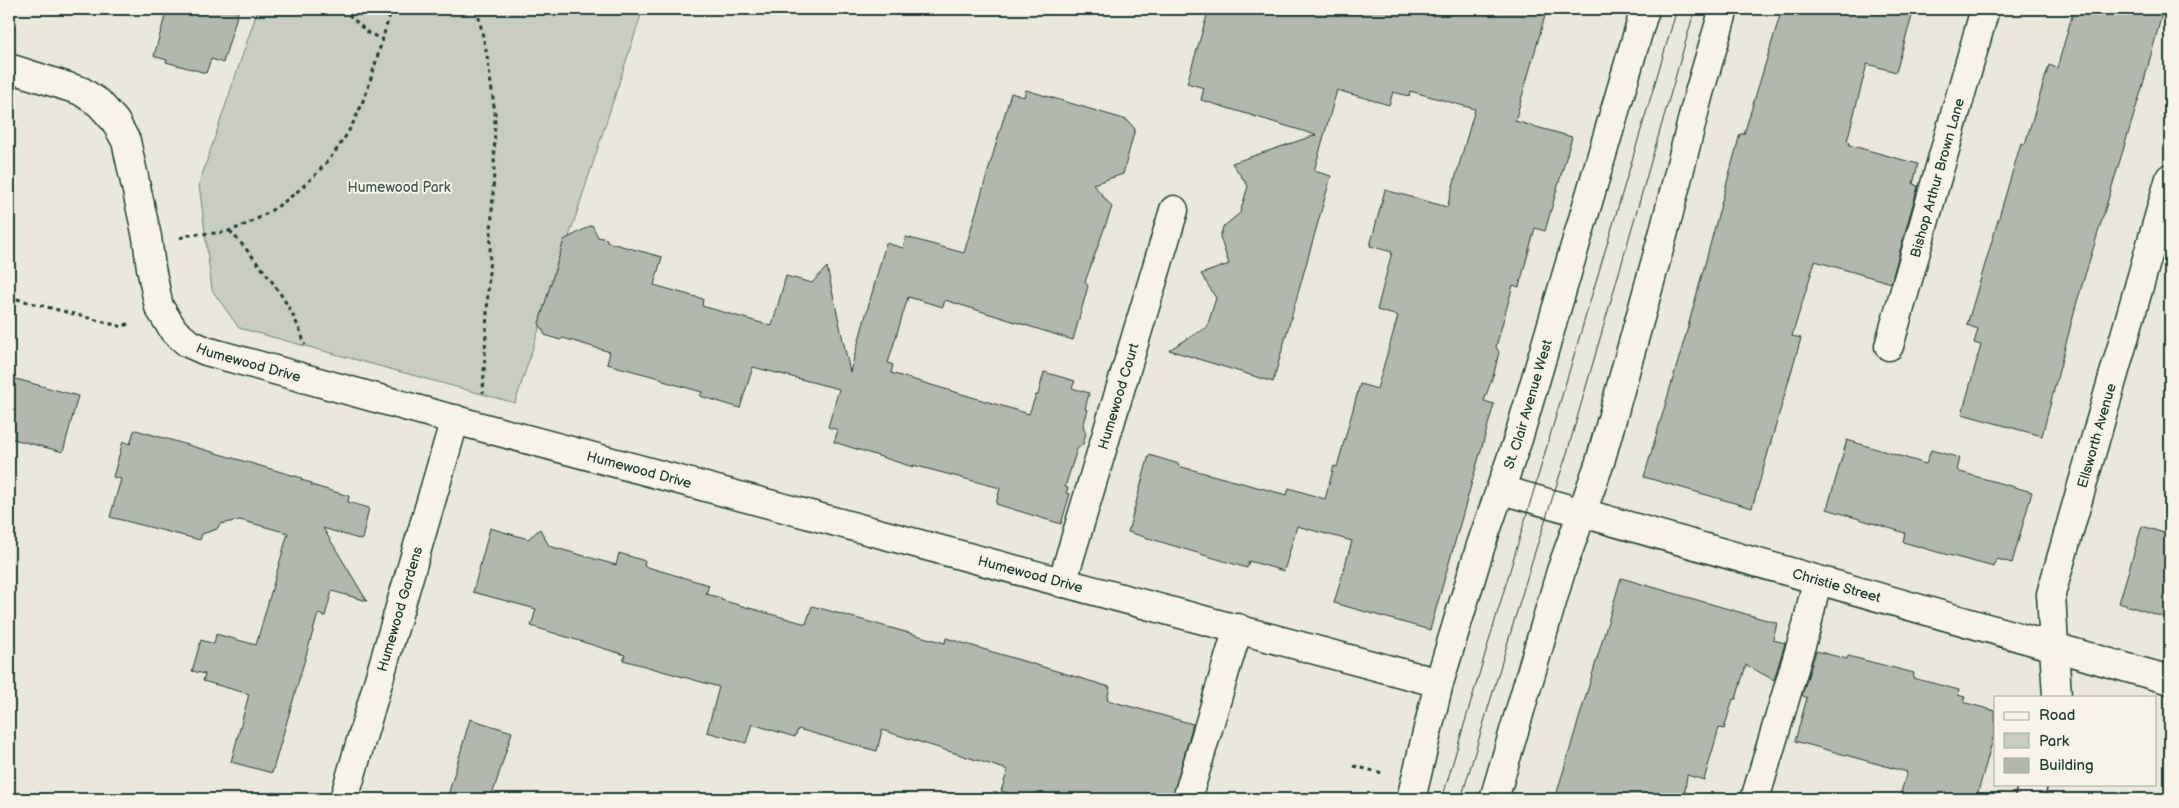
<svg xmlns="http://www.w3.org/2000/svg" width="2179" height="808" viewBox="0 0 2179 808" font-family="'Balsamiq Sans',sans-serif">
<rect width="100%" height="100%" fill="#eae8dd"/>
<filter id="ink" filterUnits="userSpaceOnUse"><feTurbulence type="fractalNoise" baseFrequency=".02" numOctaves="2"/><feDisplacementMap in="SourceGraphic" scale="10" xChannelSelector="R" yChannelSelector="G"/><feConvolveMatrix kernelMatrix="1 2 1 2 8 2 1 2 1" color-interpolation-filters="sRGB"/></filter>
<g filter="url(#ink)">
<path fill="#c8ccc1" stroke="#74847a" d="M258,9H643L515,403L239,328L212,290L199,184Z"/>
<g fill="#b2b8ae" stroke="#1f3d34">
<path d="M167,9H239L223,63L211,59L206,73L166,62L167,60L154,56Z"/>
<path d="M1209,9H1547L1515,121L1572,137L1545,231L1535,228L1519,287L1513,285L1496,347L1499,352L1494,373L1484,401L1494,404L1430,630L1334,603L1352,541L1297,526L1284,571L1249,561L1247,568L1128,532L1149,455L1179,464L1178,466L1287,495L1289,488L1325,499L1334,466L1337,467L1360,384L1377,389L1398,316L1377,310L1392,252L1370,246L1385,190L1447,207L1475,109L1410,91L1409,96L1393,92L1389,105L1337,90L1314,171L1331,176L1273,382L1169,350L1207,327L1216,298L1201,274L1229,264L1220,237L1223,227L1240,213L1248,186L1232,163L1316,135L1201,100L1204,88L1187,83Z"/>
<path d="M1782,9H1914L1896,72L1867,64L1847,141L1850,142L1849,145L1918,164L1913,184L1918,186L1891,283L1815,261L1792,336L1801,338L1752,508L1644,477L1686,334L1740,134H1744Z"/>
<path d="M2074,9H2142L2162,14L2142,88L2076,305L2042,436L1962,414L1981,345L1974,343L1978,329L1967,325L2021,143L2025,144L2049,65L2057,68Z"/>
<path d="M1026,90L1127,120L1135,129L1123,174L1093,184L1112,207L1085,282L1088,286L1073,340L945,300L943,307L908,297L888,363L893,365L891,373L1029,414L1036,395H1038L1044,372L1075,381L1072,388L1089,393L1085,409L1088,410L1083,426L1086,433L1083,444L1077,449L1065,487L1068,488L1066,493L1070,494L1061,524L996,504L1000,488L913,465V467L834,442L838,430L828,427L839,389L753,367L740,408L700,396L702,392L663,381V379L607,364L610,352L563,338L560,340L545,335L539,323L564,240L592,225L598,237L607,239V242L662,257L654,285L703,299L702,306L772,326L786,276L812,283L827,267L850,372L886,243L903,248L906,237L964,253L1011,93L1024,97Z"/>
<path d="M9,377L78,396L63,452L9,438Z"/>
<path d="M136,430L302,478L301,480L312,483L311,485L349,496L348,502L369,508L362,540L323,528L367,601L332,591L325,616L318,614L272,773L231,762L249,694L203,681L205,674L192,671L201,640L214,644L216,634L256,645L288,533L240,520L220,524L217,529L202,534L200,540L110,517L121,479L113,477L123,441L130,444L134,431Z"/>
<path d="M1847,440L1926,464L1931,450L1960,458L1957,470L1960,472L2032,492L2012,563L1997,559L1994,567L1937,552L1903,542L1905,533L1827,509Z"/>
<path d="M2142,526L2170,535V619L2119,603Z"/>
<path d="M490,528L528,539L540,529L549,546L616,565L619,553L645,561L644,566L709,585L706,594L722,598L721,600L806,624L812,606L945,643L946,638L1110,687L1107,700L1193,724L1172,799H1029L1001,791L1008,770L882,730L877,751L798,729L795,737L752,724L746,743L707,732L719,687L623,660L625,655L531,626L536,609L473,592Z"/>
<path d="M1621,578L1777,623L1773,640L1785,643L1774,680L1746,665L1736,699H1733L1724,729L1719,728L1704,780L1687,775L1684,799H1555Z"/>
<path d="M1816,651L1847,659L1848,656L1914,673L1913,678L1959,690L1958,695L1965,697L1963,702L1995,711V732L1976,799H1899L1907,772L1795,741L1807,698L1802,695Z"/>
<path d="M470,719L512,732L491,799H447Z"/>
</g>
<g fill="none" stroke-linecap="round" stroke-linejoin="round">
<defs>
<g id="minor">
<path id="s1" d="M9,68L81,91L99,103L115,121L126,141L147,237L151,268L159,307L174,331L188,343L206,351L481,427L1439,683"/>
<path id="s2" d="M1889,346L1985,9"/>
<path id="s3" d="M1502,490L2170,680"/>
<path id="s4" d="M1062,583L1174,210"/>
<path id="s5" d="M2057,697L2051,594L2170,178"/>
<path id="s6" d="M344,799L455,419"/>
<path d="M1187,799L1238,628"/>
<path d="M1755,799L1807,625L1817,580"/>
<path d="M2029,799L2033,784"/>
</g>
<g id="major">
<path id="s7" d="M1411,799L1439,683L1481,545L1518,439L1645,9"/>
<path d="M1494,799L1561,571L1600,462L1666,224L1699,93L1724,9"/>
</g>
</defs>
<use href="#minor" stroke="#1f3d34" stroke-width="31"/>
<use href="#major" stroke="#1f3d34" stroke-width="31"/>
<g stroke="#1f3d34" stroke-width="3" stroke-dasharray="4 4" stroke-linecap="butt">
<path d="M343,9L368,33L384,40"/>
<path d="M477,9L487,55L495,113L494,172L483,393"/>
<path d="M230,231C260,264 292,302 305,345"/>
<path d="M180,238C196,231 215,236 232,230C282,212 331,168 354,121C372,86 379,45 392,9"/>
<path d="M9,297L123,327L130,322"/>
<path d="M1354,766L1382,773"/>
</g>
<use href="#minor" stroke="#f7f3e8" stroke-width="28"/>
<use href="#major" stroke="#f7f3e8" stroke-width="28"/>
<g stroke="#1f3d34" stroke-width="1">
<path d="M1442,799L1677,9"/>
<path d="M1461,799L1532,561L1567,453L1695,9"/>
</g>
</g>
</g>
<g text-anchor="middle" dominant-baseline="central" stroke-width="4" stroke-linejoin="round" paint-order="stroke">
<g font-size="14" fill="#1f3d34" stroke="#f7f3e8">
<text stroke="none"><textPath href="#s2" startOffset="175">Bishop Arthur Brown Lane</textPath></text>
<text stroke="none"><textPath href="#s1" startOffset="424">Humewood Drive</textPath></text>
<text stroke="none"><textPath href="#s4" startOffset="195">Humewood Court</textPath></text>
<text stroke="none"><textPath href="#s7" startOffset="412">St. Clair Avenue West</textPath></text>
<text stroke="none"><textPath href="#s5" startOffset="268">Ellsworth Avenue</textPath></text>
<text stroke="none"><textPath href="#s1" startOffset="829">Humewood Drive</textPath></text>
<text stroke="none"><textPath href="#s1" startOffset="1234">Humewood Drive</textPath></text>
<text stroke="none"><textPath href="#s3" startOffset="348">Christie Street</textPath></text>
<text stroke="none"><textPath href="#s6" startOffset="198">Humewood Gardens</textPath></text>
</g>
<g font-size="14" fill="#415a50" stroke="#f7f3e8">
<text x="399" y="187">Humewood Park</text>
</g>
</g>
<rect width="2179" height="808" fill="none" stroke="#f7f3e8" stroke-width="30"/>
<rect x="15" y="15" width="2149" height="778" fill="none" stroke="#1f3d34" stroke-width="2" filter="url(#ink)"/>
<rect x="1994" y="696" width="162" height="90" fill="#f7f3e8" stroke="#a1aaa0"/>
<rect x="2004" y="712" width="25" height="8" fill="#f7f3e8" stroke="#a1aaa0"/>
<text x="2039" y="720" font-size="15" fill="#1f3d34">Road</text>
<rect x="2004" y="733" width="25" height="15" fill="#c8ccc1" stroke="#a1aaa0"/>
<text x="2039" y="746" font-size="15" fill="#1f3d34">Park</text>
<rect x="2004" y="758" width="25" height="15" fill="#b2b8ae" stroke="#a1aaa0"/>
<text x="2039" y="770" font-size="15" fill="#1f3d34">Building</text>
</svg>
